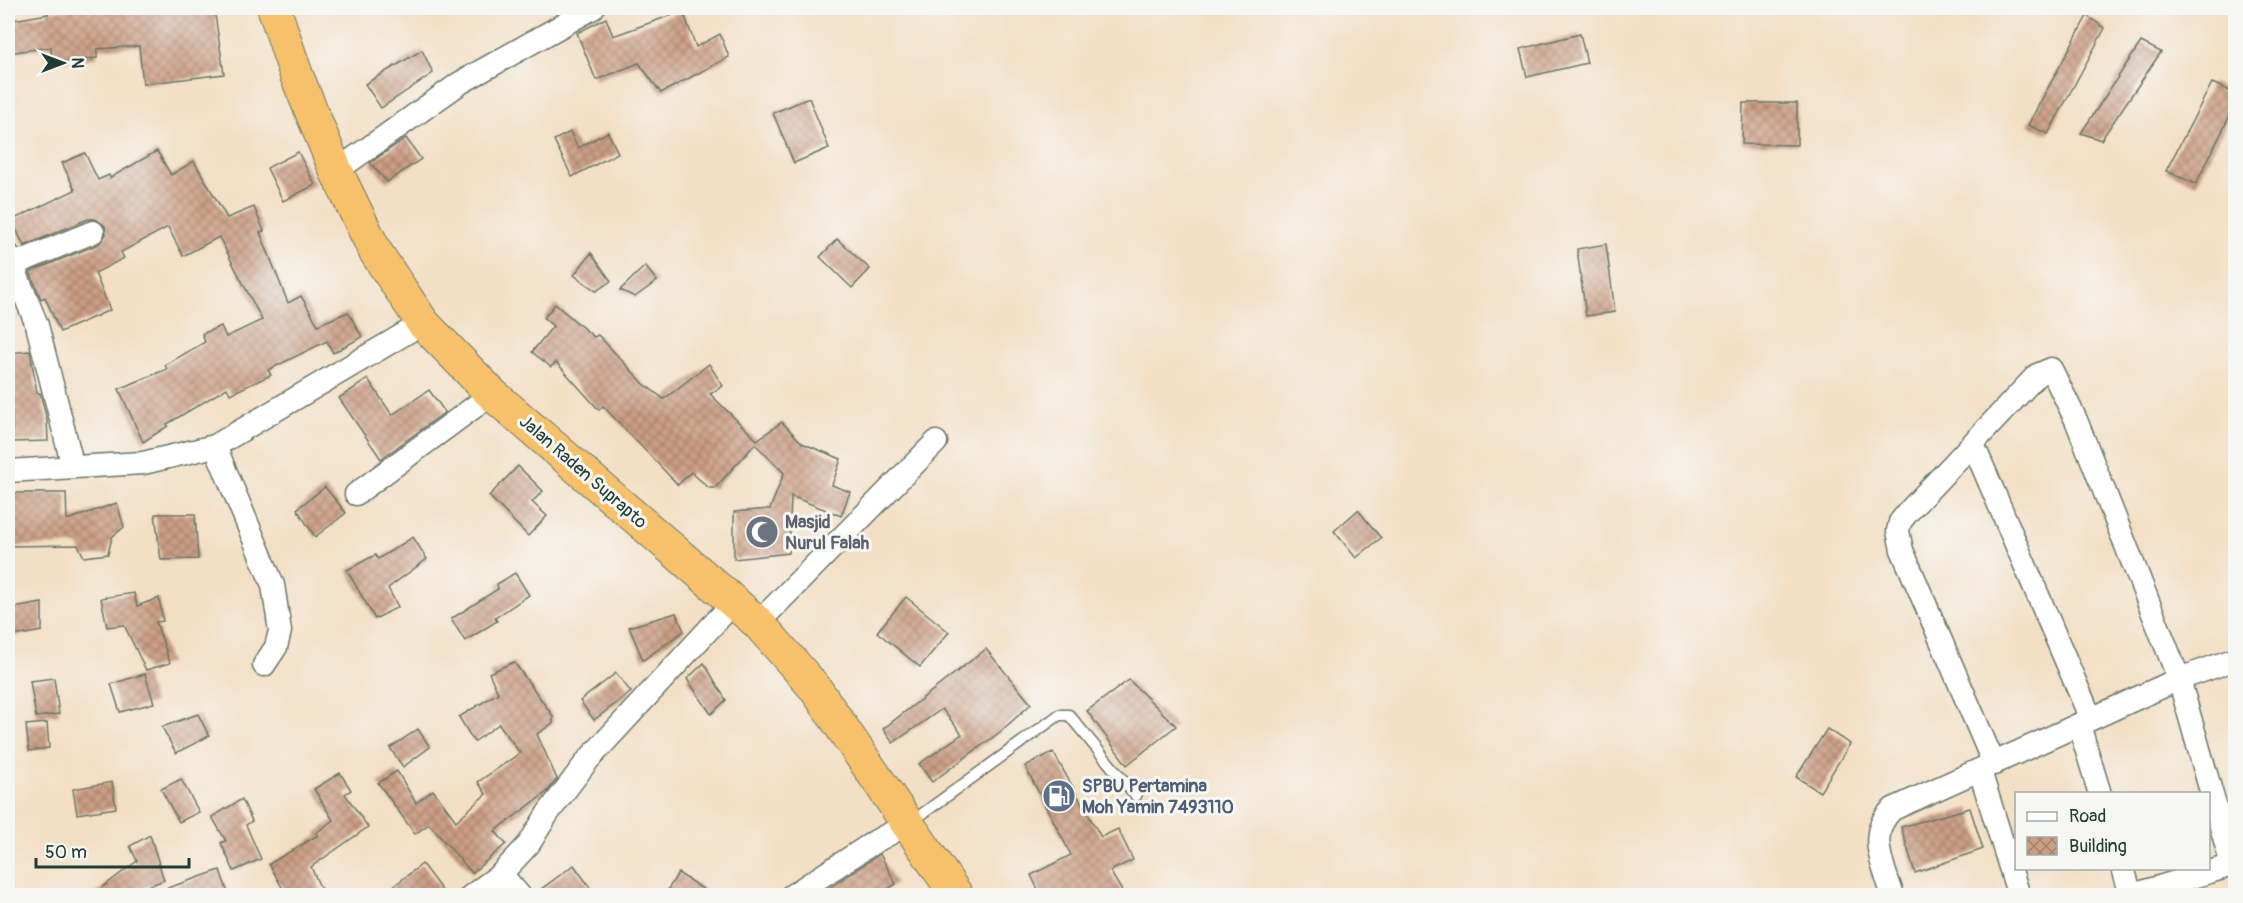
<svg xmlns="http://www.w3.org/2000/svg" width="2243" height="903" viewBox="0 0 2243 903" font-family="Pangolin,sans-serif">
<defs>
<pattern id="building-cross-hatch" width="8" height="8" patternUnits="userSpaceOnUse" patternTransform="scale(1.5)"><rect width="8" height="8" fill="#cc9e84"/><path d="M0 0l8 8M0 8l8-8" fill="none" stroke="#a5826d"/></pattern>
</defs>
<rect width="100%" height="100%" fill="#f6f6f2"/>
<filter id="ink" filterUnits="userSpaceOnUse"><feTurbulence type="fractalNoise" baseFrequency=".0167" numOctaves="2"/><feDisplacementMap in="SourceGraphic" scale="12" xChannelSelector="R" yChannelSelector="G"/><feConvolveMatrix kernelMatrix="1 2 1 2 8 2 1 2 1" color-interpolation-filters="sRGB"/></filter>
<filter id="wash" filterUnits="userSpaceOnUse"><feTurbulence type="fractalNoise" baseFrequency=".008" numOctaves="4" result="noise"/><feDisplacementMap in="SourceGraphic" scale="24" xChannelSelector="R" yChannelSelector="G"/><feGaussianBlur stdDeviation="1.35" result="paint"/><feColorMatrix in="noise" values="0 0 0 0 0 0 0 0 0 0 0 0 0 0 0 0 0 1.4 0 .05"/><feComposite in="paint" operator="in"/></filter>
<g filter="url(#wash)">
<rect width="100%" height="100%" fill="#f3dfc4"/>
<g id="blocks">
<g fill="url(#building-cross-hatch)">
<path d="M84,8H214L224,74L143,84L139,46L97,49V58L52,63L51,47L8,53V21L48,14L47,11Z"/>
<path d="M683,11L696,47L720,34L729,57L661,93L639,63L596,80L577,33L606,18L613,36Z"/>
<path d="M2087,16L2105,28L2055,121L2048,134L2028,125Z"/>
<path d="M1580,34L1587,63L1527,77L1520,49Z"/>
<path d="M2141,42L2161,52L2101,140L2081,133Z"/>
<path d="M422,50L433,73L381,108L365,84Z"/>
<path d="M2212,83L2235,93V105L2196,184L2166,171Z"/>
<path d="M809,98L829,148L794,163L773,113Z"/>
<path d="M1743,103H1797V145L1742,144Z"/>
<path d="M570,132L578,148L608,132L618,153L572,177L554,140Z"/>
<path d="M406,138L421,159L387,182L370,163Z"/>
<path d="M157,151L171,175L194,161L227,218L254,207L264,231L260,232L288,303L301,296L318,325L348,312L362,337L333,353L327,341L268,370L271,375L230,394L227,388L167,424L168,426L143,442L119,389L167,369L165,365L205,342L202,334L221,326L226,337L262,320L219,237L183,256L168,227L121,252L124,258L95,273L110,310L60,332L45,297L41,299L30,272L99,244L106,234L105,226L95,219H88L24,246L12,220L75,190L62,163L85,153L98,180L109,175L110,178Z"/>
<path d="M298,152L315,185L283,201L267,168Z"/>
<path d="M837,239L870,269L852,288L820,257Z"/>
<path d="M1606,244L1615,312L1586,316L1577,249Z"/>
<path d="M591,253L611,281L596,291L574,275Z"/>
<path d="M645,266L657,281L635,297L620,290Z"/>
<path d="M555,304L594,337L598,335L644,384L664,399L709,364L723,386L710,394L757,440L782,422L802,443L841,459L832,485L850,492L841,516L791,496L789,553L734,559V512L770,509L784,473L755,444L715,488H709L691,472L678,485L603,406L599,410L556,362L551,367L532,352L553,326L544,318Z"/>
<path d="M30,351L37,393H40L47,420L48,441L12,442V414L8,413V353Z"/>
<path d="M368,379L392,415L429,390L445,412L381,459L339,398Z"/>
<path d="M518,466L543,491L532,502L547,516L528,536L489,496Z"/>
<path d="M325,487L346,513L315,537L297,509Z"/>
<path d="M8,493H66L67,520L117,503L124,527L112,537L108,554L84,557L78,545L8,546Z"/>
<path d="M1358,510L1381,538L1356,558L1334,531Z"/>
<path d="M155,514H195L198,559L161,560Z"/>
<path d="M413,537L427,559L388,588L398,607L375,619L347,570L375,555L378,559Z"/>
<path d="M515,573L529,595L495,618L497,621L465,641L451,619L498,589L497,584Z"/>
<path d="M134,593L137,606L159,598L163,621L156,622L170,663L146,670L124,625L107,627L101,598Z"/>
<path d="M906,597L949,632L920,667L877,632Z"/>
<path d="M42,603V631L14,636L8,609Z"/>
<path d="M676,613L684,631L643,660L629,627Z"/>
<path d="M986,649L1031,704L1000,732L932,782L919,764L962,734L942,709L893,743L883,729Z"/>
<path d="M514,662L553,716V723L537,734L557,779L547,792L495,831L506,844L472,873L429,824L415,834L378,783L397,771L416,803L433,790L456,821L486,794L478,782L520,753L499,724L474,742L459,717L498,693L489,673Z"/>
<path d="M704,663L726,700L711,714L687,679Z"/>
<path d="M616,673L631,692L594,720L580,701Z"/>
<path d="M145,674L154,703L120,712L111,684Z"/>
<path d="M54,678L59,714L36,717L30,681Z"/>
<path d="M1129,680L1176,726L1127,765L1087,711Z"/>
<path d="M198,714L209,736L176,753L162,727Z"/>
<path d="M47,723L49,748L29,751L26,725Z"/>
<path d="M418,729L430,747L403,767L390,748Z"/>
<path d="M1827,729L1850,744L1820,792L1796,777Z"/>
<path d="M1053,752L1101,837L1118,829L1133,860L1110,871L1125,896H1041L1031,875L1071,855L1025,766Z"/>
<path d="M340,773L351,790L345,794L368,827L311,867L324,896H287L269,864L318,835L316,833L333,820L314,789Z"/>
<path d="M181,779L199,812L179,822L161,789Z"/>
<path d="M112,782L116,808L77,814L73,789Z"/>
<path d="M242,799L252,821L246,825L261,859L234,871L221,843L226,841L212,817Z"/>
<path d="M1970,808L1983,849L1915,873L1901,827Z"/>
<path d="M150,835L164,880L123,896H91L137,861L130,846Z"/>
<path d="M880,854L896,884L877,896H817Z"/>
<path d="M422,864L446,896H381Z"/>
<path d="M574,865L596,896H533V895Z"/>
<path d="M220,870L229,896H153V893Z"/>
<path d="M678,873L714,896H664Z"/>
</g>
</g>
</g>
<g filter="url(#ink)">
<use href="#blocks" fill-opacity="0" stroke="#697666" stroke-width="1.5"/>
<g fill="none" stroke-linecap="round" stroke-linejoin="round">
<defs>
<path id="service" d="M911,822L1059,715H1069L1136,796"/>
<g id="minor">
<path d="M336,171L460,83L593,8"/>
<path d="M8,254L37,325L73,467"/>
<path d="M12,265L93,232"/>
<path d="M1973,444L2091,719"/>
<path d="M215,446L273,585L280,631L276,647L264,665"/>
<path d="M8,471L143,463L215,446L423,323"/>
<path d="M356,494L492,394"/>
<path d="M758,623L936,442"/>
<path d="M2079,725L2100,794"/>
<path d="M1994,764L1902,550L1898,531L1900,522L1908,512L2037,375L2051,369L2076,420L2179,679L2232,865"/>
<path d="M1980,771L2019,896"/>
<path d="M2123,868L2131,895"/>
<path d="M501,874L520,896"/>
<path d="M471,896L501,874L529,844L548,813L588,760L734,602"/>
<path d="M791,896L876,841L908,824"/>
<path d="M1893,896C1884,867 1865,833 1893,809L2179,679L2236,659"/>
<path d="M2129,896L2236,864"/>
</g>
<path id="trunk" d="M274,8L296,74L336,171L375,251L423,323L492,394L758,623L815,688L957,896"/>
</defs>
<use href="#service" stroke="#697666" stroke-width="13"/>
<use href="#minor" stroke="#697666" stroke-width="25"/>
<use href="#trunk" stroke="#697666" stroke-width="35"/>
<use href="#service" stroke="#fff" stroke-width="10"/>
<use href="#minor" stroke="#fff" stroke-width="22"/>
<use href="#trunk" stroke="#f6c16b" stroke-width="33"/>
</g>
</g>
<defs>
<symbol id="mosque-disc" viewBox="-11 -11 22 22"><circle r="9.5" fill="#6b7280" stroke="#f6f6f2"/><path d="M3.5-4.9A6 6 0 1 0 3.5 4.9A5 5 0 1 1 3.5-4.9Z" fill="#fff"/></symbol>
<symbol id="fuel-disc" viewBox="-11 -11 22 22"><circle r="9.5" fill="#5c6f8a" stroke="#f6f6f2"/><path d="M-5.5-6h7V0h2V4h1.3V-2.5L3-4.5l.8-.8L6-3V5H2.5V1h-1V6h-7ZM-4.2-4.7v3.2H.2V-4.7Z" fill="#fff"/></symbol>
</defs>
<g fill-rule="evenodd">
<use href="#mosque-disc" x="743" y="513" width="38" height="38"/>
<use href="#fuel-disc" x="1040" y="777" width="38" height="38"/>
</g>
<g text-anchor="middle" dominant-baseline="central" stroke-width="6" stroke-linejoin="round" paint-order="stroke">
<g font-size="18" fill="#1f3d34" stroke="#f6f6f2">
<text transform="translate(583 472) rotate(41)">Jalan Raden Suprapto</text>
</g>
<g font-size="18" font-weight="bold" fill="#5b616d" stroke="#f6f6f2" text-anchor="start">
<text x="785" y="522">Masjid<tspan x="785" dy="21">Nurul Falah</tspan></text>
</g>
<g font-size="18" font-weight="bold" fill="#4e5e75" stroke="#f6f6f2" text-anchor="start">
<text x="1082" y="786">SPBU Pertamina<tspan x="1082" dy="21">Moh Yamin 7493110</tspan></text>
</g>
</g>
<rect width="2243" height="903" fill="none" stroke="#f6f6f2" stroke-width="30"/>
<rect x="2015" y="792" width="195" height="78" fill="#f6f6f2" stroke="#a0aca6" stroke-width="1.5"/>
<rect x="2027" y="812" width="30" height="9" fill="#ffffff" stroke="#a0aca6" stroke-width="1.5"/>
<text x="2069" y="822" font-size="18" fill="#1f3d34">Road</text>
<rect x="2027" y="837" width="30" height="18" fill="url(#building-cross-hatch)" stroke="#a0aca6" stroke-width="1.5"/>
<text x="2069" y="852" font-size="18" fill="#1f3d34">Building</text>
<g transform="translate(63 63) rotate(90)" stroke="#f6f6f2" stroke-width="4.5" paint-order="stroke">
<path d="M0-4.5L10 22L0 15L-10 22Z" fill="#1f3d34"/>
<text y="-9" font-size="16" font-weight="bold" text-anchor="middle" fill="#1f3d34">N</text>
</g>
<path d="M36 858v9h153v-9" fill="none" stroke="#1f3d34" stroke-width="3"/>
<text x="45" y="858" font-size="18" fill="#1f3d34" stroke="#f6f6f2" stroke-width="4.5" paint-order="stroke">50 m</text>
</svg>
